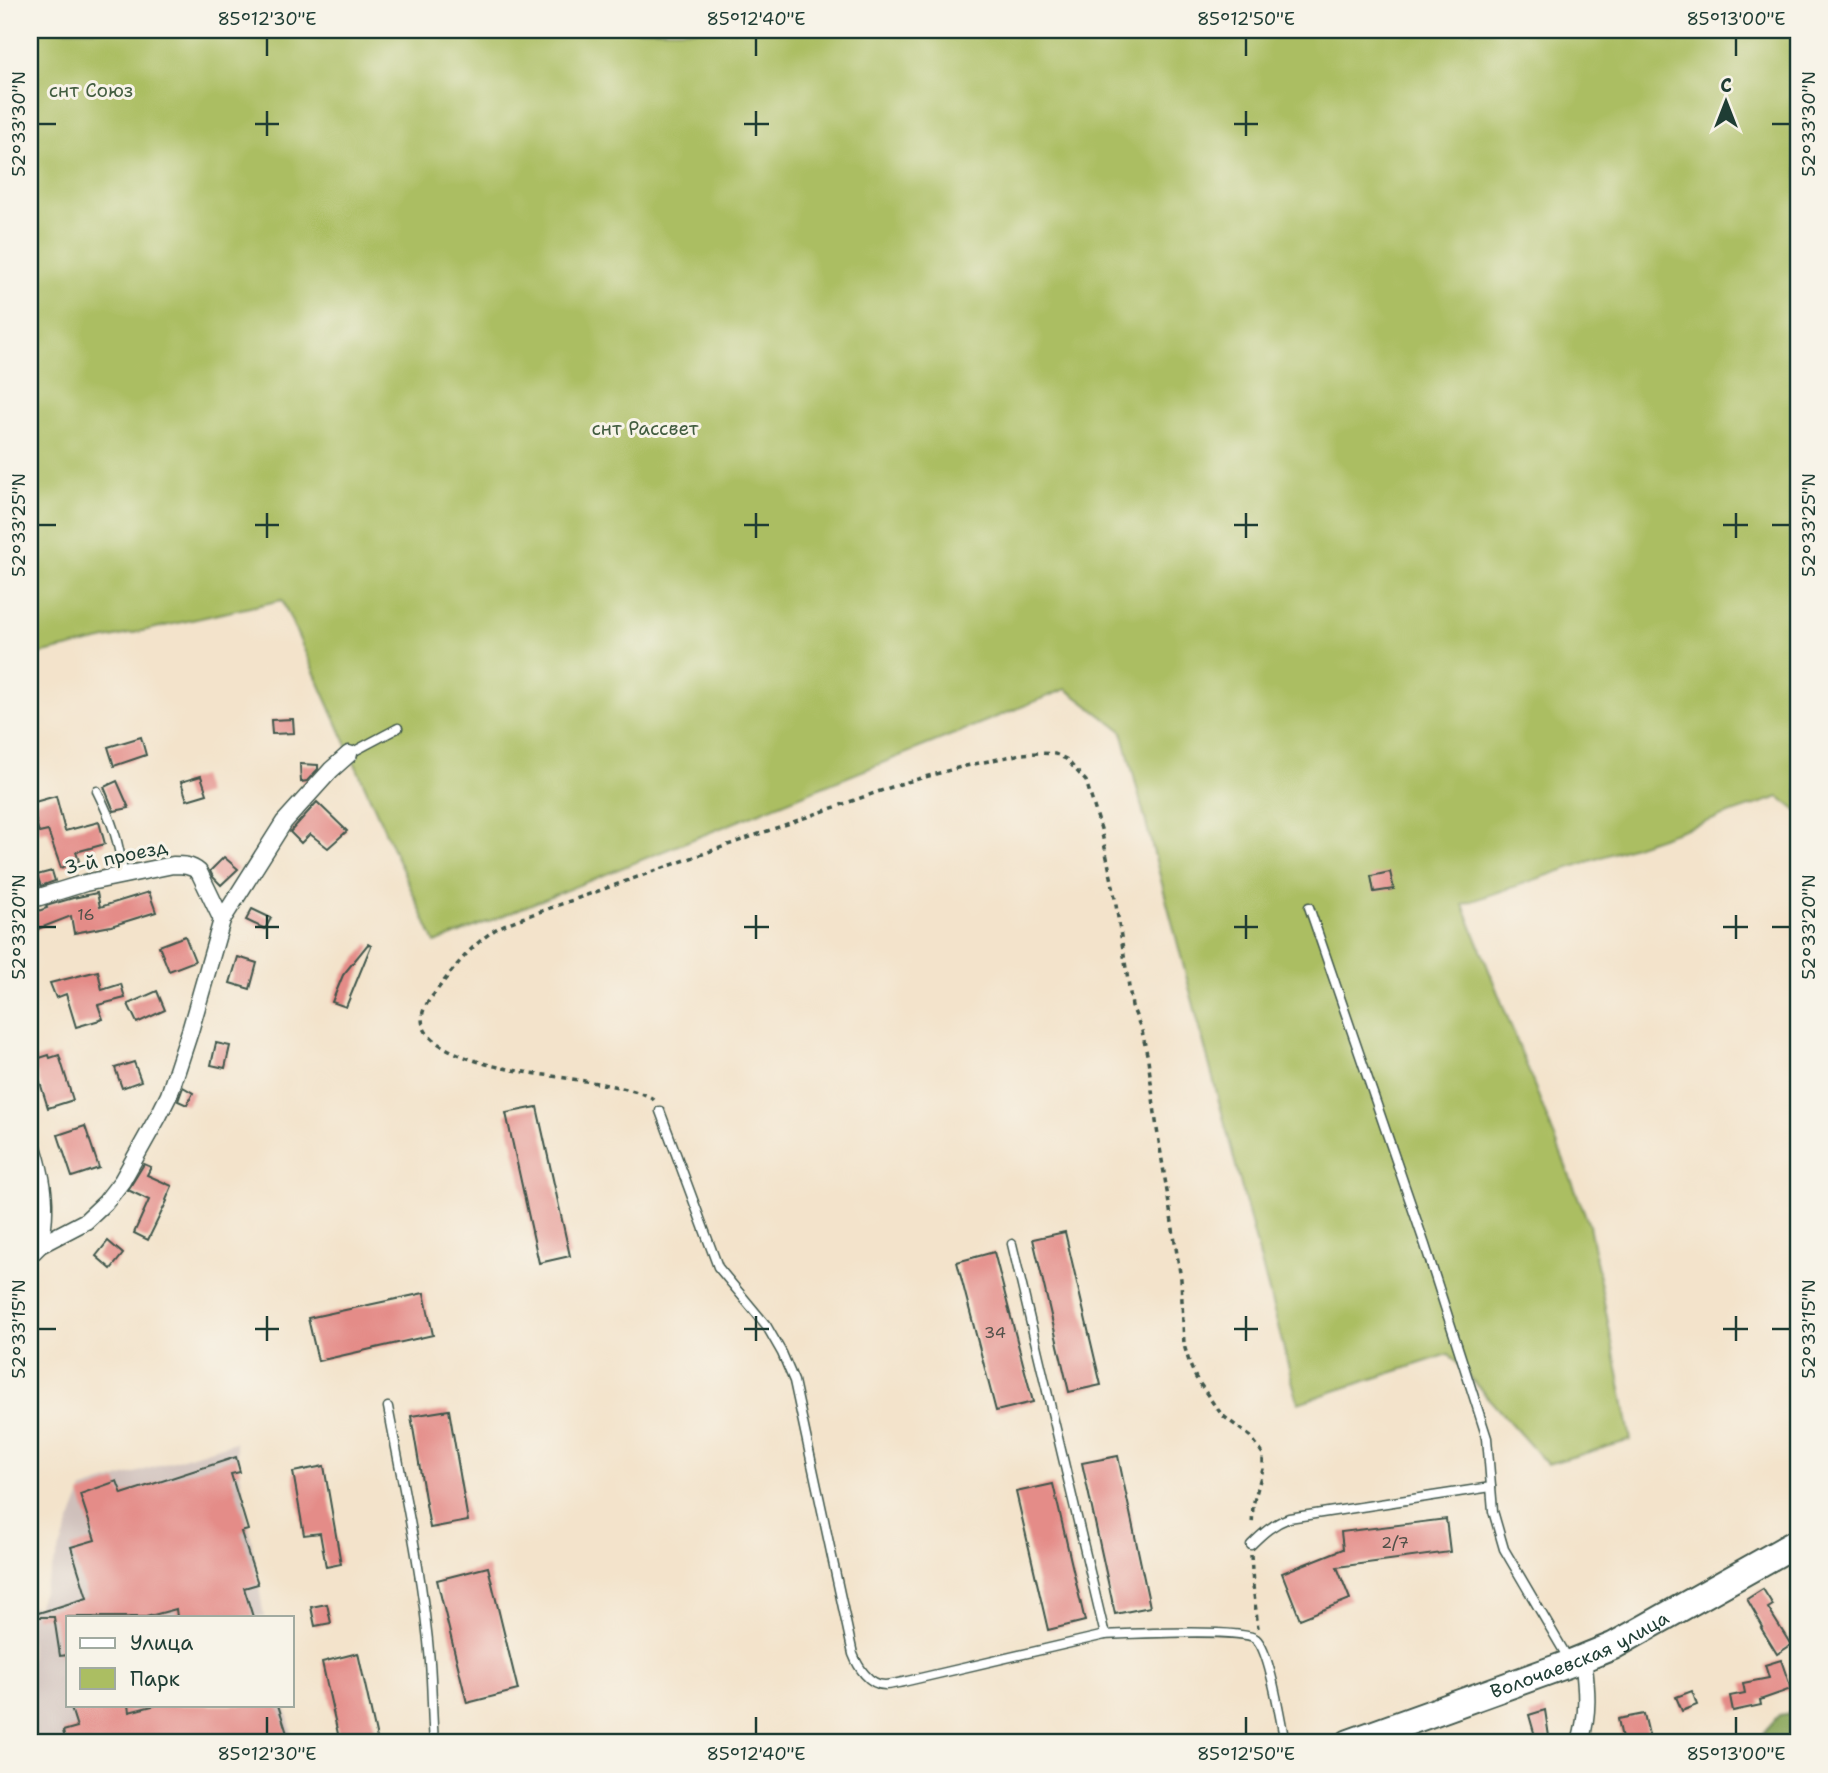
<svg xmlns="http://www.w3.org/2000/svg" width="1828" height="1773" viewBox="0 0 1828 1773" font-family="'Shantell Sans',sans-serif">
<rect width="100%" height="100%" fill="#f7f3e8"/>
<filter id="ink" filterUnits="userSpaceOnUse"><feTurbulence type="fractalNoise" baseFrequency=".0143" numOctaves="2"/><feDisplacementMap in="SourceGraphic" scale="14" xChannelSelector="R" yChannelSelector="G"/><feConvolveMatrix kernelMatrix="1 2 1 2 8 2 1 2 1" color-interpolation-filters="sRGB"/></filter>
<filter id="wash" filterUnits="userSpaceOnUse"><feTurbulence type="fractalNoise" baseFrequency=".00686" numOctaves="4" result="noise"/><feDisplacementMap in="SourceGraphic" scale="28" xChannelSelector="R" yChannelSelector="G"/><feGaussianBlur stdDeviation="1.57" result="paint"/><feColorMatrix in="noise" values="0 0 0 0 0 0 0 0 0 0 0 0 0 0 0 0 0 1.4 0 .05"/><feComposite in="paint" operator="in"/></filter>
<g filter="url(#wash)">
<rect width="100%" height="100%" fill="#f3e3cb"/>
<path fill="#cfc0bb" d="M235,1442L264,1617H68V1705H285L294,1743H30V1605L37,1607L83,1489Z"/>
<path fill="#abbe62" stroke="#657e4b" stroke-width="2" d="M30,30H1798V812L1779,797L1463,904L1589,1225L1631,1440L1547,1464L1449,1354L1298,1403L1122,731L1066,689L435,943L282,600L30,656Z"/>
<path fill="#88a558" stroke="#547146" stroke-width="2" d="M1798,1712V1743H1765L1763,1733L1779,1715Z"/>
<g id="blocks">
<g fill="#e48c88">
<path d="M293,719L294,733L272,734L271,720Z"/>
<path d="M141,737L146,755L114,766L108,747Z"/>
<path d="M300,764L318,765V769L307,781L301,782Z"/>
<path d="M201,776L207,794L187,800L181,782Z"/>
<path d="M117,781L129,808L114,811L104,787Z"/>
<path d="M56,796L65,831L99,822L105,844L76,852L79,861L61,868L48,831L39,833L31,803Z"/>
<path d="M317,802L347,831L328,848L310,834L301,843L290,832Z"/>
<path d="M224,857L238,869L221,885L213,877L210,871Z"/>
<path d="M52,871L55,881L41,886L37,875Z"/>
<path d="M1390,872L1394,889L1374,892L1371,876Z"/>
<path d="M149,892L156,912L111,926L74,933L71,916L30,932V914L47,908L46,906L73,898L97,893L100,907Z"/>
<path d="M252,909L271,918L265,929L246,920Z"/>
<path d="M185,936L195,961L169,971L159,946Z"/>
<path d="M368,944L371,946L346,1007L332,1002L343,975Z"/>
<path d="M238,957L257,963L250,989L230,983Z"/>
<path d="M98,971L102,990L121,984L125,998L98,1005L103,1019L76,1027L66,994L56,998L50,983Z"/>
<path d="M157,991L165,1010L137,1023L128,1004Z"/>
<path d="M216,1043L230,1046L225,1068L211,1065Z"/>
<path d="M49,1055L50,1058L59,1055L73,1100L48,1108L37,1073L30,1075V1061Z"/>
<path d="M134,1062L141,1081L122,1088L115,1068Z"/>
<path d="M183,1087L193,1093L187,1105L178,1101Z"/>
<path d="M537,1107L570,1256L539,1263L506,1113Z"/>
<path d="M85,1126L99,1168L72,1177L58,1135Z"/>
<path d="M144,1164L151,1167L147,1175L172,1186L166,1200L167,1201L148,1240L134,1233L149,1200L128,1190Z"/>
<path d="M1065,1232L1101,1385L1069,1392L1033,1239Z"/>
<path d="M108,1241L123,1254L111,1269L96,1256Z"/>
<path d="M994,1252L1033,1402L996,1411L957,1262Z"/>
<path d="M424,1293L433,1335L318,1361L308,1318Z"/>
<path d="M449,1410L468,1521L430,1528L411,1416Z"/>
<path d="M1118,1456L1150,1607L1115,1614L1082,1463Z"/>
<path d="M236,1457L240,1472L231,1474L248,1530L241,1532L258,1584L244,1588L253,1617H177L176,1609L146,1617H68V1655L60,1656L54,1617H35V1614L87,1598L71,1547L95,1540L80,1494L117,1481L122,1494Z"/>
<path d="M324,1466L341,1564L326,1567L320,1533L304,1535L293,1472Z"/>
<path d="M1053,1484L1085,1621L1048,1630L1016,1492Z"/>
<path d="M1446,1519L1450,1552L1337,1567L1350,1599L1300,1619L1282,1573L1343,1549L1341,1532Z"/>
<path d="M488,1567L518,1690L467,1703L437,1580Z"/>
<path d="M1763,1589L1773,1605L1768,1608L1791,1645L1777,1654L1761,1628L1763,1627L1747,1599Z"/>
<path d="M327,1604L331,1623L315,1626L311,1607Z"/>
<path d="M358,1653L378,1743H340L322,1662Z"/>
<path d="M1781,1660L1791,1689L1760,1700L1761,1705L1733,1711L1730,1696L1745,1693L1743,1683L1769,1678L1765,1665Z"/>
<path d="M1692,1691L1697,1705L1682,1711L1676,1697Z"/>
<path d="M70,1705H128L129,1712L156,1705H278L290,1743H187L186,1736L162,1743H66L63,1731L77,1727Z"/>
<path d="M1545,1710L1550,1743H1537L1529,1715Z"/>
<path d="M1644,1714L1651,1743H1623L1618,1719Z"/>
</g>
</g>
</g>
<g filter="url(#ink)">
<use href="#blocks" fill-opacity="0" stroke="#3f564b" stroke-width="2"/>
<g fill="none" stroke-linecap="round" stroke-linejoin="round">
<defs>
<g id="service">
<path d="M349,754L398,728"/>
<path d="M97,791C112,821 119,841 123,874"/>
<path d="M1309,907L1425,1245L1487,1438L1493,1511L1504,1549L1569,1660"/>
<path d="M660,1111L718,1267L766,1325L782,1353L794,1381L853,1654C858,1667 869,1685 885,1685C891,1685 897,1683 903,1682L1105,1635"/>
<path d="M1012,1244L1105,1635C1127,1634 1245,1628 1256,1639C1270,1651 1281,1723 1285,1743"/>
<path d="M388,1407C404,1491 423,1576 430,1662C432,1689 432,1716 434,1743"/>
<path d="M1251,1545C1263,1533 1273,1524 1289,1518L1491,1487"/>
</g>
<g id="minor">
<path d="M30,900L85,883L173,865C183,865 191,865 199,872L222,920"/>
<path d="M30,1138C38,1161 45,1186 44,1211C44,1222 42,1234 40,1245"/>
<path d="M30,1255L40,1245L86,1221L105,1203L122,1181L159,1115L169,1095L190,1031L222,920L284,822L331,770L349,754"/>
<path d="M1580,1743C1589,1712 1587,1690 1583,1658"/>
</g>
<g id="primary">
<path id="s1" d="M1349,1743L1571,1663L1613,1646L1798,1542"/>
</g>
</defs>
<use href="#service" stroke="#3f564b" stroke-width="11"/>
<use href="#minor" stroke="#3f564b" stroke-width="19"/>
<use href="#primary" stroke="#3f564b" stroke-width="30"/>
<g stroke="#3f564b" stroke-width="3.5" stroke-dasharray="5 5" stroke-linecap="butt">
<path d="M654,1100C640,1085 534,1075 508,1069C486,1065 461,1057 442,1046C429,1038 419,1028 423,1012C425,1005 430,999 434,994C450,973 468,949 489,934C499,926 511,922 522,918L900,784L961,767L1021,754L1039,753L1055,754L1066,759L1086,781L1101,829L1113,886L1132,1006L1142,1031L1148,1059L1157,1129L1181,1279L1184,1345L1190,1365L1196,1378L1213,1403L1222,1415L1251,1437L1263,1454V1469L1253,1505L1252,1527"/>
<path d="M1251,1555L1253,1586L1258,1628"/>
</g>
<use href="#service" stroke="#fff" stroke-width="8"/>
<use href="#minor" stroke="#fff" stroke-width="16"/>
<use href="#primary" stroke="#fff" stroke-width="26"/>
</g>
</g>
<path fill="none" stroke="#1f3d34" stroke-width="2.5" d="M267,38V56M756,38V56M1246,38V56M1736,38V56M267,111V136M756,111V136M1246,111V136M38,124H56M255,124H279M744,124H769M1234,124H1258M1772,124H1790M267,513V538M756,513V538M1246,513V538M1736,513V538M38,525H56M255,525H279M744,525H769M1234,525H1258M1723,525H1748M1772,525H1790M267,915V939M756,915V939M1246,915V939M1736,915V939M38,927H56M255,927H279M744,927H769M1234,927H1258M1723,927H1748M1772,927H1790M267,1316V1341M756,1316V1341M1246,1316V1341M1736,1316V1341M38,1329H56M255,1329H279M744,1329H769M1234,1329H1258M1723,1329H1748M1772,1329H1790M267,1717V1734M756,1717V1734M1246,1717V1734M1736,1717V1734"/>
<g text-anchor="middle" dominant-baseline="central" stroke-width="6" stroke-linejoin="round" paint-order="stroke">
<g font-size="16" fill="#505149">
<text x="86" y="914">16</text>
<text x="995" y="1332">34</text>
<text x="1395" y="1542">2/7</text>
</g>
<g font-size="19" fill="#425d40" stroke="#f7f3e8">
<text x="91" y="90">снт Союз</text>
<text x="645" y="428">снт Рассвет</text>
</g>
<g font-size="19" fill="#1f3d34" stroke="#f7f3e8">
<text transform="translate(116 857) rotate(-12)">3-й проезд</text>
<text stroke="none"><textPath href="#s1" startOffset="247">Волочаевская улица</textPath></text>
</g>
</g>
<rect width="1828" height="1773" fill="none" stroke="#f7f3e8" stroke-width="77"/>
<rect x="66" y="1616" width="228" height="91" fill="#f7f3e8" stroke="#a1aaa0" stroke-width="2"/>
<rect x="80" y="1638" width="35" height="10" fill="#ffffff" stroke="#a1aaa0" stroke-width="2"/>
<text x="130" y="1650" font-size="21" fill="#1f3d34">Улица</text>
<rect x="80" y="1668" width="35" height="21" fill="#abbe62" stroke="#a1aaa0" stroke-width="2"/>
<text x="130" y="1686" font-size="21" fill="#1f3d34">Парк</text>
<g transform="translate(1726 102)" stroke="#f7f3e8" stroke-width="5" paint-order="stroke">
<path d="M0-5L12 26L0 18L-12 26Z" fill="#1f3d34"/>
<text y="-10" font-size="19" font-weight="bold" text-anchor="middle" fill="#1f3d34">С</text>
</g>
<rect x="38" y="38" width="1752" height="1696" fill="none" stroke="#1f3d34" stroke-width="2.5"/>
<g font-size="18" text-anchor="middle" fill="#1f3d34">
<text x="267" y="25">85°12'30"E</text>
<text x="756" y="25">85°12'40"E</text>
<text x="1246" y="25">85°12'50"E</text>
<text x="1736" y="25">85°13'00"E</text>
<text transform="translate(19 124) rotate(-90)" y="6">52°33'30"N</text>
<text transform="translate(1809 124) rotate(-90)" y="6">52°33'30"N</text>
<text transform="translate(19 525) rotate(-90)" y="6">52°33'25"N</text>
<text transform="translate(1809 525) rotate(-90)" y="6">52°33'25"N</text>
<text transform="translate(19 927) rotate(-90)" y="6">52°33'20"N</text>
<text transform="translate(1809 927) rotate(-90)" y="6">52°33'20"N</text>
<text transform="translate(19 1329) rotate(-90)" y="6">52°33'15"N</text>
<text transform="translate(1809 1329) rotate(-90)" y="6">52°33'15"N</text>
<text x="267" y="1760">85°12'30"E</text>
<text x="756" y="1760">85°12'40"E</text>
<text x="1246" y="1760">85°12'50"E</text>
<text x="1736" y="1760">85°13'00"E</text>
</g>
</svg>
